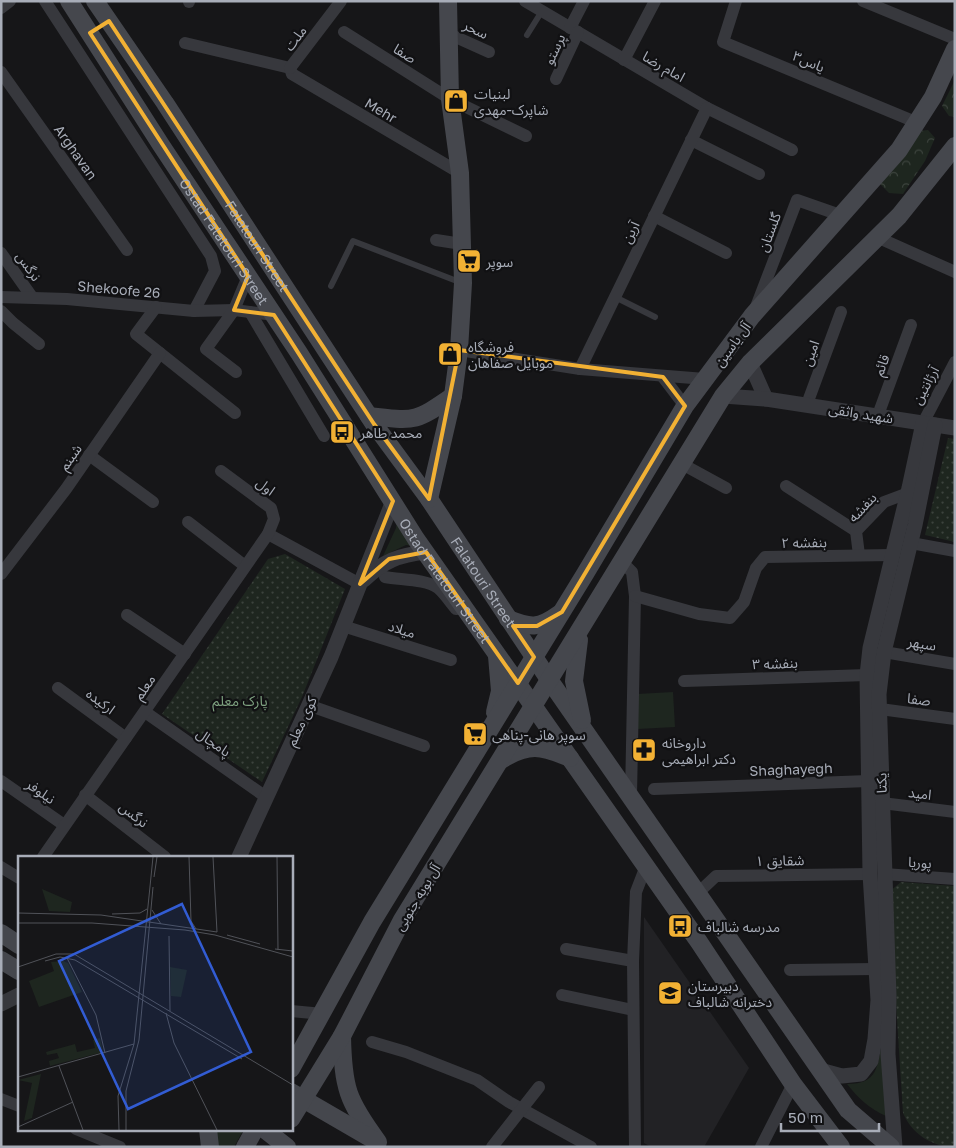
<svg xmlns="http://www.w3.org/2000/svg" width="956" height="1148" viewBox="0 0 956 1148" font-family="'Golos Text','Noto Sans Arabic',sans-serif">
<defs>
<pattern id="forest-crowns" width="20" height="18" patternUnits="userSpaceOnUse" patternTransform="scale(1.25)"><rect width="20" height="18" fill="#1e261f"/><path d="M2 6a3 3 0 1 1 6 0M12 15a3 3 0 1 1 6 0" fill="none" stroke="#3c433d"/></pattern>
<pattern id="park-dots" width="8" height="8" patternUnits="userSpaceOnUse" patternTransform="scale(1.25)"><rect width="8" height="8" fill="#1e261f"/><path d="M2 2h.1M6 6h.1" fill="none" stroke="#3c433d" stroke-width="1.8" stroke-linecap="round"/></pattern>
</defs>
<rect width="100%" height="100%" fill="#161618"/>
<path fill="#222225" d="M644,917L749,1068L704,1147H651L644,1143Z"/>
<g fill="#1e261f">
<path d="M397,518L414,546L406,545L383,556L396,528Z"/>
<path d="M673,692L675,727L638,729L637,694Z"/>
<path d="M882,1042L886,1116C870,1109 858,1098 847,1084C878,1084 877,1067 882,1042Z"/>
<path d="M214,1129H244L234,1147H218Z"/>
</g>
<g fill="url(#forest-crowns)">
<path d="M955,80V117L949,116L942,106Z"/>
<path d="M928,130L935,138L925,161L903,194L889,193L880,184L919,131Z"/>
</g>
<g fill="url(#park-dots)">
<path d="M948,438L955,439V542L925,535Z"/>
<path d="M285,554L345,589L302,697L262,782L162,714L268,559Z"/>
<path d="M901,882L955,886V1147C932,1147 912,1134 903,1113L889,892Z"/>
</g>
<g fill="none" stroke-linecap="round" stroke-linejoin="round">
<g stroke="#37383d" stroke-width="6">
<path d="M527,35L542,11"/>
<path d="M331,286L353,241L462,283"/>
<path d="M615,297L655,317"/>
</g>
<g stroke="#37383d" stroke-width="12">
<path d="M45,1L211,256L215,271L194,311"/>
<path d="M189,1V2"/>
<path d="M525,1L707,108L792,150"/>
<path d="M736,1L723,42L918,123"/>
<path d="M863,1L955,39"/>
<path d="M1,8L10,1"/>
<path d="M570,28L584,1"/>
<path d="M344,32L450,99L526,136"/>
<path d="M449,34L489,52"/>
<path d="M185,43L290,68"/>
<path d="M624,60L655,1"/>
<path d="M290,68L292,74L460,173"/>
<path d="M290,68L341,1"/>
<path d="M1,72L127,250"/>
<path d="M556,79L578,32"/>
<path d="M691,140L759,174"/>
<path d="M654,216L726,253"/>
<path d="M879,238L955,272"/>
<path d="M436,240L462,244"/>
<path d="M1,253L32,297"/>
<path d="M1,297L67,299L194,311L234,310L274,315"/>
<path d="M156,307L136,334L235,413"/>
<path d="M756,307L797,200L840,215"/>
<path d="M1,311L13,323L39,344"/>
<path d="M250,312L324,436"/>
<path d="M459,350L580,369L705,379"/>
<path d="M580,369L707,108"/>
<path d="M236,372L206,349L234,310L248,276"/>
<path d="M663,377L685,406"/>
<path d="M807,404L841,312"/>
<path d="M878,415L911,325"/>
<path d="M923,423L955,362"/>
<path d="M89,455L153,502"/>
<path d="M682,464L726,488"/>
<path d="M786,486L856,531"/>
<path d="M188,522L245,566"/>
<path d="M268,534L360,584"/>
<path d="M911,543L955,551"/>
<path d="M859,555L856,531L884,502L908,493"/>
<path d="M622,562L632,572L635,596L631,795"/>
<path d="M1,574L66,489L160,353"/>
<path d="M385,577C400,580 426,579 438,588C445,594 450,602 456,609L465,608"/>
<path d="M635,596L699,614L730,618L744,602L756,568L765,557L892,555"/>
<path d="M127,615L185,654"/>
<path d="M343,626L451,660"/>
<path d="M884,652L955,664"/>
<path d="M684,681L867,675"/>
<path d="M58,688L126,738"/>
<path d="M308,705L424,746"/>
<path d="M880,709L955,719"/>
<path d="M145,712L266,797"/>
<path d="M1,781L64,825"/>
<path d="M654,789L868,781"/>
<path d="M85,795L165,857"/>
<path d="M882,803L955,812"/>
<path d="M43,857L268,534L274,519L271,508L221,471"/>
<path d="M1,867L19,878"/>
<path d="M884,874L955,879"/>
<path d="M698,893L716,876L870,874"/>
<path d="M566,949L633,961"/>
<path d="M790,970L876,969"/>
<path d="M562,995L633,1010"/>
<path d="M291,1011L323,1014"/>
<path d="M372,1042L406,1052L477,1080L509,1102L591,1147"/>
<path d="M1,1099L19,1106"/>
<path d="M76,1129L120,1147"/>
<path d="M492,1147L539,1087"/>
<path d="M635,1147L633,961L636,892L646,866"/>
<path d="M761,1147L793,1084"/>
</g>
<g stroke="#37383d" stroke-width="15">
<path d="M750,363L766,399"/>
<path d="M723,396L766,399L955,428"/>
<path d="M364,580C383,561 399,555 426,552"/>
<path d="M239,857L331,657L393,501"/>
<path d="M1,1004L19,995"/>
<path d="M820,1070L842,1076L861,1074L871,1061L875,1039L878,1000L870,874L867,675L870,648L909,488L923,423"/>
<path d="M895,1147L888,1054L889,996L879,694L884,652L915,525L935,425"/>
</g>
<g stroke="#45474d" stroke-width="18">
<path id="s1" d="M69,1L161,145L299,353L416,539L699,942L793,1084L841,1147"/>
<path id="s2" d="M95,1L165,103L374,424L429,499L550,681L848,1110L891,1147"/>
<path d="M369,416C415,421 414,423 453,396"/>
<path d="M429,499L453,396L459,350L463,283L460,173L450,99L448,1"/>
<path d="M508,619C531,628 538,629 559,614"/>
<path d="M579,640L574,681L582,720"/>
<path d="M495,712L500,691L497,656"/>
<path d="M501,760C529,743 541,746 570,758"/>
<path d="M1,933L19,945"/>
<path d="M1,960L19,971"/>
<path d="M342,1036C343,1088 347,1100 378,1142"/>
<path d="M291,1069L372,922L585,574L685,406L752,316L899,150L933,97L955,49"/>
<path d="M291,1092L372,1139"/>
<path d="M291,1119L342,1036L402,920L723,396L750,363L899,216L955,146"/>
<path d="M208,1129L210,1147"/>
<path d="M264,1129L287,1147"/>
<path d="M245,1147L255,1129"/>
</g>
</g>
<path fill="none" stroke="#f2b134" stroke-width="4" stroke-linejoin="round" d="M109,21L374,424L429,499L459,350L663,377L685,406L562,612L537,626H513L534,657L518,683L426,552L389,559L360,584L393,501L274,315L234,310L248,276L90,33Z"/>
<defs>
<symbol id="shop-square" viewBox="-11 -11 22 22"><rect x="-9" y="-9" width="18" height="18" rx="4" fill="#f2b134" stroke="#111113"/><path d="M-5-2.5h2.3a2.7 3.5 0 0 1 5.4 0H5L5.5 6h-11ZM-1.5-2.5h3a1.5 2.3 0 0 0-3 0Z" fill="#111"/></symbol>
<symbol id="supermarket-square" viewBox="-11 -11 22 22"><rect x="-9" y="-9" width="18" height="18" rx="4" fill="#f2b134" stroke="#111113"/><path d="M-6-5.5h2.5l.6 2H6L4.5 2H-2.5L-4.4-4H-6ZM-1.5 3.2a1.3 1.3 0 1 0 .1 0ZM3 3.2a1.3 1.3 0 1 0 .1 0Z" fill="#111"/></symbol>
<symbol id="bus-square" viewBox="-11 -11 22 22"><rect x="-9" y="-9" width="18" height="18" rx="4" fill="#f2b134" stroke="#111113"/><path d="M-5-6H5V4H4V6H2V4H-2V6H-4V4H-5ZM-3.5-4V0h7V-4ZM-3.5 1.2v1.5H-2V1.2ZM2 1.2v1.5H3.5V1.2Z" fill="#111"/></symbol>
<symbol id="pharmacy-square" viewBox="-11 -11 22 22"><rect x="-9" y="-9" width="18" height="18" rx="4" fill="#f2b134" stroke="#111113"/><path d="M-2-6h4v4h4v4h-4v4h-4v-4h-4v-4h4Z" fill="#111"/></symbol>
<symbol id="school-square" viewBox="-11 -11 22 22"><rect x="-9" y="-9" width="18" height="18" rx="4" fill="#f2b134" stroke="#111113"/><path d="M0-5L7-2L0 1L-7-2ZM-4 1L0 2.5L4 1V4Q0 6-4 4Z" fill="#111"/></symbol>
</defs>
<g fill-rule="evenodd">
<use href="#shop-square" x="442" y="87" width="28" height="28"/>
<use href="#supermarket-square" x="455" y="247" width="28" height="28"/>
<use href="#shop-square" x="436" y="340" width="28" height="28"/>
<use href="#bus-square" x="328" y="418" width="28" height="28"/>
<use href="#supermarket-square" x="461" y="720" width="28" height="28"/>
<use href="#pharmacy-square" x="630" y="736" width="28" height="28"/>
<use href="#bus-square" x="666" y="912" width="28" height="28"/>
<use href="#school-square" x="656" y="979" width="28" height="28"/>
</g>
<g text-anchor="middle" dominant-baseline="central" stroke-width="4.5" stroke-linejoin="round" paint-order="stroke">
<g font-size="14" fill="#a8adb8" stroke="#111113">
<text transform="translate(476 29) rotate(25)">سحر</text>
<text transform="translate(295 38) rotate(-53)">ملت</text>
<text transform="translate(554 49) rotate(-65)">پرستو</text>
<text transform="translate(405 53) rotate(32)">صفا</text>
<text transform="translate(809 61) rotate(23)">یاس۳</text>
<text transform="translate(664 66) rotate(30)">امام رضا</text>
<text transform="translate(381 110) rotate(31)">Mehr</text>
<text transform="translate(76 152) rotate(55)">Arghavan</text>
<text transform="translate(630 232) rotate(-64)">آرین</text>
<text transform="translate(769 232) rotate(-69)">گلستان</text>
<text stroke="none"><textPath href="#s1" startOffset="286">Ostad Falatouri Street</textPath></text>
<text stroke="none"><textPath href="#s2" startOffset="294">Falatouri Street</textPath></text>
<text transform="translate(29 266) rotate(55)">نرگس</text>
<text transform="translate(119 289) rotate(5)">Shekoofe 26</text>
<text transform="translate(732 344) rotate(-54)">آل یاسین</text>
<text transform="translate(810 353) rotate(-70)">امین</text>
<text transform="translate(881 365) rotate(-70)">قائم</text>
<text transform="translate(925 385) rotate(-62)">آرژانتین</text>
<text transform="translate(861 413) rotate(9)">شهید واثقی</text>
<text transform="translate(70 457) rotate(-55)">شبنم</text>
<text transform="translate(266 486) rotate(37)">اول</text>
<text transform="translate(862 507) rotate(-47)">بنفشه</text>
<text transform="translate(804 542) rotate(-1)">بنفشه ۲</text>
<text stroke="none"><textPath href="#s1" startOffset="691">Ostad Falatouri Street</textPath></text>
<text stroke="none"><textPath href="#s2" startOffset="699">Falatouri Street</textPath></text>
<text transform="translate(402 629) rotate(17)">میلاد</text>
<text transform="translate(922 643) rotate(9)">سپهر</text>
<text transform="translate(775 663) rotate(-2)">بنفشه ۳</text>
<text transform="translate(144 687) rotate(-56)">معلم</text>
<text transform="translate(919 699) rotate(7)">صفا</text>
<text transform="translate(101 701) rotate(37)">ارکیده</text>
<text transform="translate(301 721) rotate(-65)">کوی معلم</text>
<text transform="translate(214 742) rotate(35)">پامچال</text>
<text transform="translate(791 769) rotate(-2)">Shaghayegh</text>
<text transform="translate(881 783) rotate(-91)">یکتا</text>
<text transform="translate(41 791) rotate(35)">نیلوفر</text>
<text transform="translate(920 793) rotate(7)">امید</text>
<text transform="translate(134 814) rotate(38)">نرگس</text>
<text transform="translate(780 860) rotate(-1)">شقایق ۱</text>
<text transform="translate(920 862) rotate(4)">پوریا</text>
<text transform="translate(417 897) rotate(-59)">آل بویه جنوبی</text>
</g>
<g font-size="14" fill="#a8adb8" stroke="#111113" text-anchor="start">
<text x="474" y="93">لبنیات<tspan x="474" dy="16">شاپرک-مهدی</tspan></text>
<text x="486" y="261">سوپر</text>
<text x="468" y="346">فروشگاه<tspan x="468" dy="16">موبایل صفاهان</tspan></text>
<text x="360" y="432">محمد طاهر</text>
<text x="492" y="734">سوپر هانی-پناهی</text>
<text x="662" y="742">داروخانه<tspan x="662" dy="16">دکتر ابراهیمی</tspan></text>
<text x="698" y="926">مدرسه شالباف</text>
<text x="688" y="985">دبیرستان<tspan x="688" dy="16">دخترانه شالباف</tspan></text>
</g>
<g font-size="14" fill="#7fa381" stroke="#111113">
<text x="240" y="700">پارک معلم</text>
</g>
</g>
<g transform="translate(18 856)">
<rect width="275" height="275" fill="#161618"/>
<path d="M23,218L14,262L6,265L14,227L0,224Z" fill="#1e261f"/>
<path d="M24,33L54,46L52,56L31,55ZM45,105L50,107L64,136L21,151L11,125L36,115L33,106ZM152,111L169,114L163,141L153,140ZM82,182L85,196L32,210L31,205L41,202L39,197L29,199L28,196L57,188L59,196L77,192L75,184Z" fill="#1e261f"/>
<path fill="none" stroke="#505258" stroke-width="1" d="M171,1L173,65L178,73M195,1L199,76M259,1L260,94M136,21L139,1M134,54L143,68M0,57L83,59L199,76M94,58L122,57L129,53M0,67H74L167,74L197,79L275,101M209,79L242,88M151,80L152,155M257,93L275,95M49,102L78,159L87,197M27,105L42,101L57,104L224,203M0,111L38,98H56L275,229M148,157L156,187L199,274M41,210L65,274M0,221L116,188M0,271L55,246M101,274L100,240L116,188L135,1M108,274V235L121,184L135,31"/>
<path fill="#325cd3" fill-opacity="0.15" stroke="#325cd3" stroke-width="2.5" d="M164,48L233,196L110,253L41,105Z"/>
<rect width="275" height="275" fill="none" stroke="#a8adb8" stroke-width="2.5"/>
</g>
<rect width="956" height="1148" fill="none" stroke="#a8adb8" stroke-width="5"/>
<path d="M781 1123v8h98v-8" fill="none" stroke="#a8adb8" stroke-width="2.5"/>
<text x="788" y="1123" font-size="15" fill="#a8adb8" stroke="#111113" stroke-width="4" paint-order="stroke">50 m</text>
</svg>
